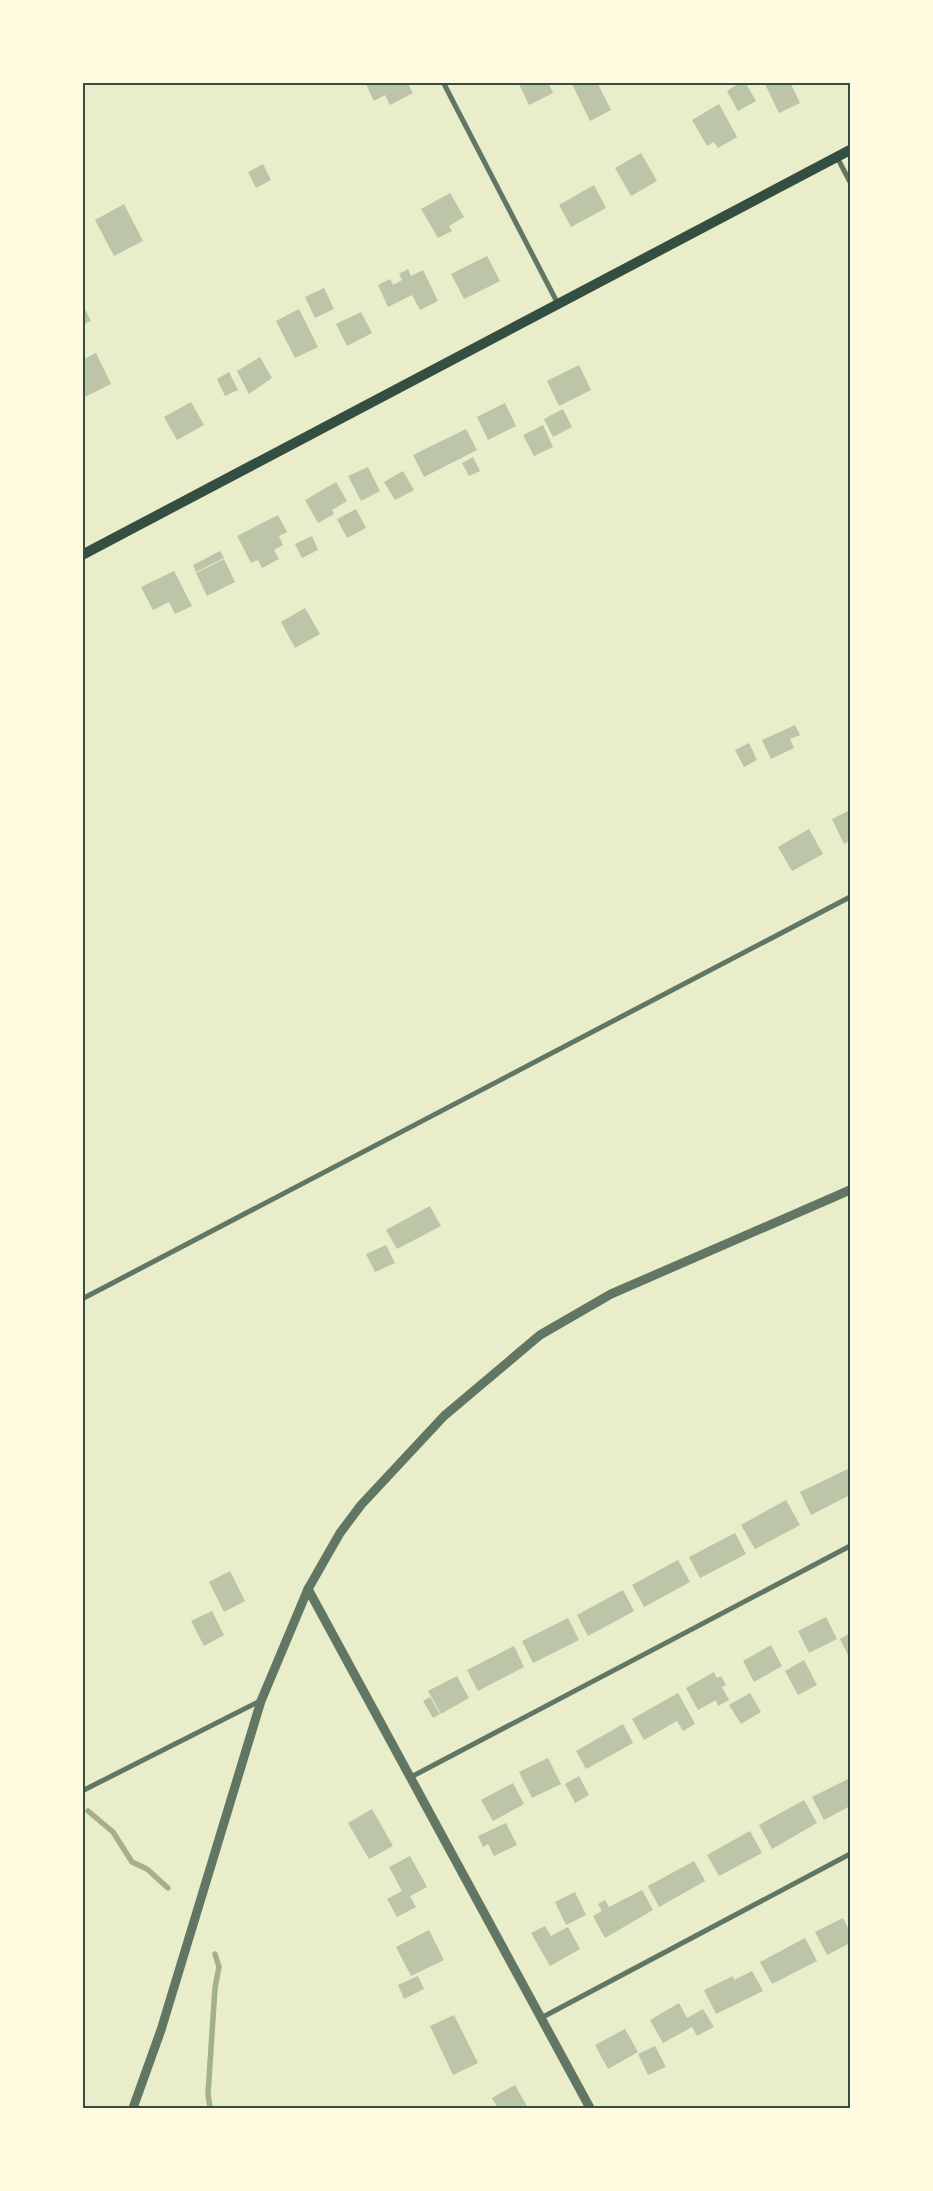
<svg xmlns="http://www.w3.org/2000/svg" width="933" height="2191" viewBox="0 0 933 2191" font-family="Lato,sans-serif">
<rect width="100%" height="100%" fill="#e9edc9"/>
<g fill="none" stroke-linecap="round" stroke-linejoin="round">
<g stroke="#a3b18a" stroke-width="5.5">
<path d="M88,1811L113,1832L132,1862L147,1869L168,1888"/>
<path d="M210,2108L208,2094L215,1988L219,1967L215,1954"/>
</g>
</g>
<g fill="#bcc5a7">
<path d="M365,82H407L413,93L390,105L385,95L374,101Z"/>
<path d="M518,82H548L553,93L529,105Z"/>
<path d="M571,82H597L611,110L590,121Z"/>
<path d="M741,82H745L756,101L738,111L727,91Z"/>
<path d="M764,82H790L800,103L779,113Z"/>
<path d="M719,104L737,137L718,148L714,142L707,146L692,120Z"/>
<path d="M641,153L657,181L631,196L615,168Z"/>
<path d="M263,164L271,180L256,188L248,172Z"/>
<path d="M594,185L606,208L571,227L559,205Z"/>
<path d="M450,193L464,217L449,226L452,231L438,238L421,209Z"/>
<path d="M124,204L143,241L114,256L95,220Z"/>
<path d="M487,256L500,281L464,299L451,274Z"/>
<path d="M408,269L411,276L423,270L438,301L420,310L412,295L388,307L378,285L390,279L393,285L402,280L399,274Z"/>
<path d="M324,288L334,309L315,318L305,297Z"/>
<path d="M82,303L91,321L82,325Z"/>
<path d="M299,309L318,347L295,358L276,321Z"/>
<path d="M361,312L372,333L347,346L336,324Z"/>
<path d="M96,353L111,384L83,398L82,360Z"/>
<path d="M260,357L272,378L249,394L237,371Z"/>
<path d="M579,365L591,390L559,406L547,381Z"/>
<path d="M229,372L238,390L225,396L217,379Z"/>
<path d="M191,402L204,425L177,440L164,417Z"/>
<path d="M505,403L516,426L488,440L477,417Z"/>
<path d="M563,409L572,427L553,437L544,419Z"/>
<path d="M543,425L553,447L534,456L523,435Z"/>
<path d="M466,429L477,450L424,477L413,455Z"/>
<path d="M473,457L480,471L469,476L462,463Z"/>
<path d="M368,467L380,491L361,501L348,476Z"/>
<path d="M403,471L414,490L395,500L384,482Z"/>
<path d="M336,482L347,501L332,510L334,514L318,523L305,500Z"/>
<path d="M356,509L366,528L347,538L337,519Z"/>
<path d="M278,515L287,532L279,536L283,545L274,550L279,559L262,568L258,560L251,563L237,536Z"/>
<path d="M312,536L318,550L302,558L295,544Z"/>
<path d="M220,551L224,558L196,572L193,565Z"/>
<path d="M224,559L235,582L207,596L196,573Z"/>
<path d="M174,571L192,606L175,614L169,602L153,610L141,587Z"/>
<path d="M305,608L320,634L295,648L281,622Z"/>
<path d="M795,725L800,735L790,739L794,748L771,759L762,740Z"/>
<path d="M749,743L757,760L744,767L735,750Z"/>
<path d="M850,810V841L844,844L832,819Z"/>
<path d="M809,829L823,854L792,871L778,847Z"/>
<path d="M430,1206L441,1226L397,1249L386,1230Z"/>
<path d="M386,1245L395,1263L375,1272L366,1254Z"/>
<path d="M850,1468V1495L811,1515L800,1492Z"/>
<path d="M786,1500L800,1525L755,1549L741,1525Z"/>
<path d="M735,1533L746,1554L700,1578L689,1557Z"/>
<path d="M678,1560L690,1582L644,1607L632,1585Z"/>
<path d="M230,1571L245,1601L224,1612L209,1582Z"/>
<path d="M623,1590L634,1611L588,1636L577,1615Z"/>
<path d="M212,1611L224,1635L204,1646L191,1621Z"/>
<path d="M826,1617L837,1639L809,1653L798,1631Z"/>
<path d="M568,1618L579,1640L533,1663L522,1641Z"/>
<path d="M850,1633V1659L840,1639Z"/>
<path d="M771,1645L782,1666L754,1682L743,1661Z"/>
<path d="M514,1646L524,1667L478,1691L467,1670Z"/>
<path d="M804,1660L817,1685L798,1695L785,1671Z"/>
<path d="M714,1672L717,1678L721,1676L726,1685L722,1687L729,1700L718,1706L716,1700L698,1710L686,1688Z"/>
<path d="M457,1676L469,1698L441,1714L428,1691Z"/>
<path d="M678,1693L695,1724L683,1731L677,1721L644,1740L632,1719Z"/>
<path d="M750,1693L761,1712L741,1724L729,1705Z"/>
<path d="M430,1697L440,1714L433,1718L423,1701Z"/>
<path d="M623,1724L633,1743L586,1769L576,1751Z"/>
<path d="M548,1758L561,1784L532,1798L519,1772Z"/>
<path d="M579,1776L589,1795L575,1803L565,1784Z"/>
<path d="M850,1778V1806L824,1820L812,1797Z"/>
<path d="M513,1783L524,1804L493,1821L481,1800Z"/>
<path d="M804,1800L817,1823L772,1849L759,1825Z"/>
<path d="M372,1809L393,1846L369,1859L348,1823Z"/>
<path d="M506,1823L517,1845L494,1856L488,1844L483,1847L478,1836Z"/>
<path d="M750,1831L762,1853L719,1876L707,1855Z"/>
<path d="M410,1856L427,1887L410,1896L416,1907L397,1917L387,1899L402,1891L389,1867Z"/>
<path d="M694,1861L705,1881L659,1907L648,1886Z"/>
<path d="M642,1890L653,1910L605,1938L593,1916L602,1911L598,1904L605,1900L609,1907Z"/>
<path d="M575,1892L586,1915L566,1925L555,1902Z"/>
<path d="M843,1918L850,1932V1943L827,1955L815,1932Z"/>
<path d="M545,1926L551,1936L568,1927L580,1949L550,1966L531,1933Z"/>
<path d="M429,1930L444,1960L411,1976L396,1947Z"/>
<path d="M805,1938L817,1961L772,1984L760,1962Z"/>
<path d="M752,1971L763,1991L716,2014L704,1990L733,1976L734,1980Z"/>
<path d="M418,1976L424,1989L404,1999L398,1985Z"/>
<path d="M679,2003L687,2018L703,2009L714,2027L697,2036L692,2027L663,2043L650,2020Z"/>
<path d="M454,2015L478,2063L453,2075L430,2026Z"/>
<path d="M625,2029L638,2052L608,2069L595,2045Z"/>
<path d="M655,2046L666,2067L648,2075L638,2054Z"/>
<path d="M515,2085L528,2108H498L492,2098Z"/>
</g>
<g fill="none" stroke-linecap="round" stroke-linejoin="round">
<g stroke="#617663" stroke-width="5">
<path d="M443,82L558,304"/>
<path d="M837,157L850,182"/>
<path d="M82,1299L850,897"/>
<path d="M411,1777L850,1546"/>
<path d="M82,1791L260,1701"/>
<path d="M541,2018L850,1854"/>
</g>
<g stroke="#617663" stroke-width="9">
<path d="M308,1589L590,2108"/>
<path d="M133,2108L161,2030L261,1701L308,1589L340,1533L361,1505L444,1416L540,1335L611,1294L850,1190"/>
</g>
<path stroke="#344e41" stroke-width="10" d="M82,555L850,150"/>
</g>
<rect width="933" height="2191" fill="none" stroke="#fefae0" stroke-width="168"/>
<rect x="84" y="84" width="765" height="2023" fill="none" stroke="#344e41" stroke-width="2"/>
</svg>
